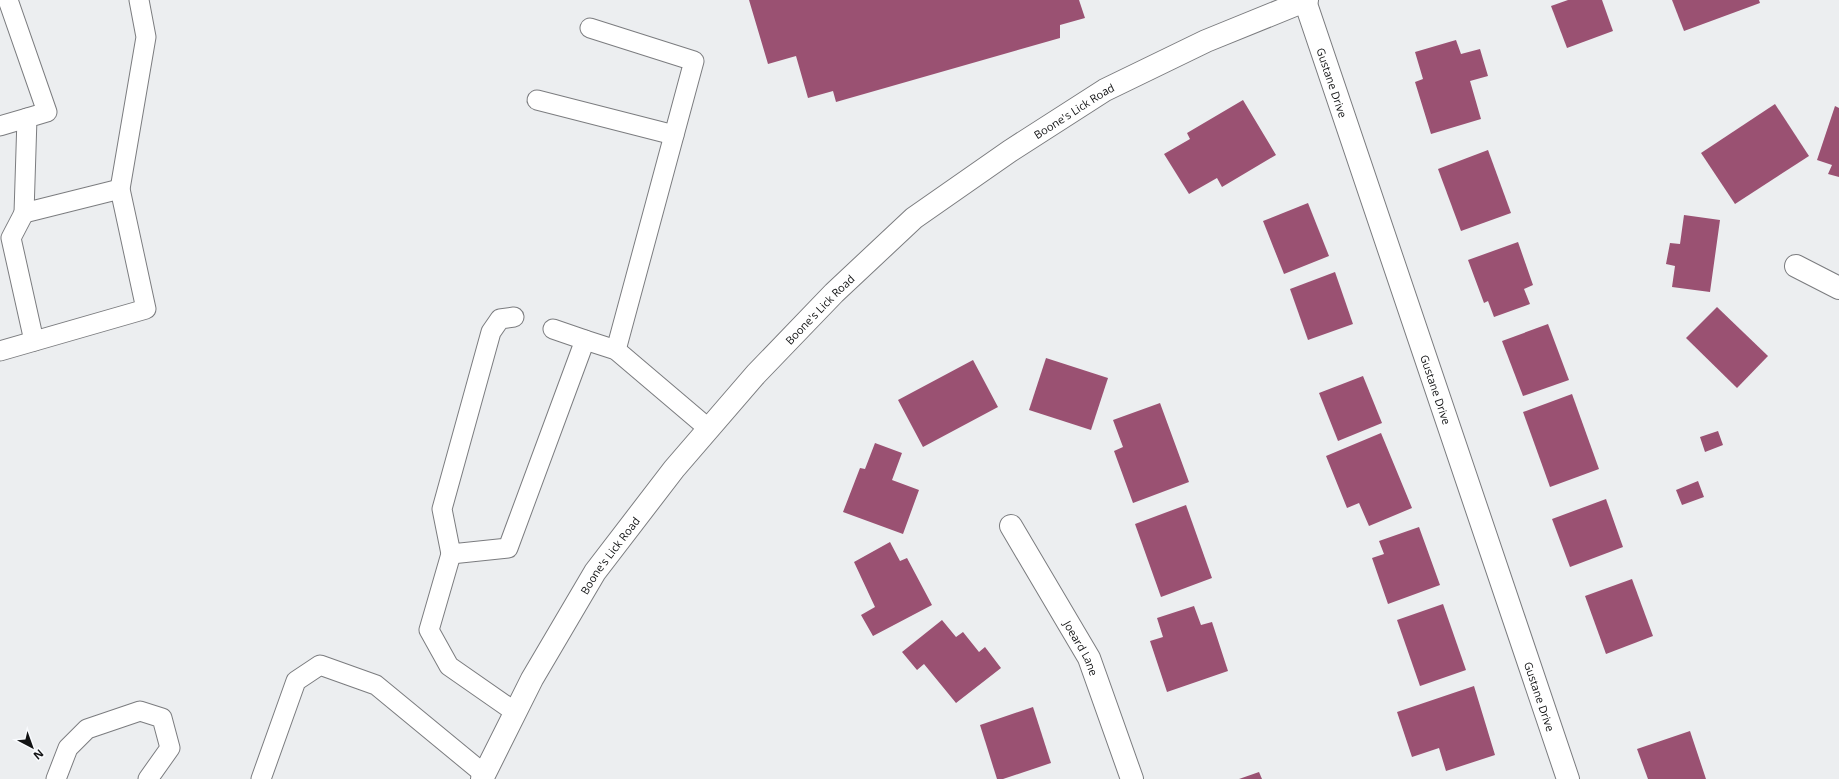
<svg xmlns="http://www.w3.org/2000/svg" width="1839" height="779" viewBox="0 0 1839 779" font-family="'Open Sans',sans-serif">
<rect width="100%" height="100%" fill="#eceef0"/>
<g fill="#9a5172">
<path d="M749,0H1079L1085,18L1060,25V38L836,102L833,91L808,98L796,56L768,64Z"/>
<path d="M1568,0H1602L1613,31L1567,48L1551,6Z"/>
<path d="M1672,0H1759L1760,3L1684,31Z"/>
<path d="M1456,40L1461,54L1480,49L1488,76L1470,81L1481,119L1431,134L1415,82L1423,79L1415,52Z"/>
<path d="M1243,100L1276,155L1222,187L1217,178L1189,194L1164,154L1190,139L1187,133Z"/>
<path d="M1775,104L1809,156L1735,204L1701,153Z"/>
<path d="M1835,106L1839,108V177L1828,174L1832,165L1817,160Z"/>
<path d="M1488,150L1511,213L1461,231L1438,169Z"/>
<path d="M1308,203L1329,256L1284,274L1263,221Z"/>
<path d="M1684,215L1720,220L1710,292L1672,287L1675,266L1666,264L1670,243L1680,244Z"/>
<path d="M1518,242L1533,285L1524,289L1530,304L1494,317L1488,301L1484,303L1468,260Z"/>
<path d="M1335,272L1353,324L1308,340L1290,289Z"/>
<path d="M1717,307L1768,356L1737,388L1686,338Z"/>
<path d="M1548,324L1569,380L1523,396L1502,341Z"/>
<path d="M1046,358L1108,378L1091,430L1029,410Z"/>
<path d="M973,360L998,407L923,447L898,400Z"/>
<path d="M1363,376L1382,423L1338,441L1319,393Z"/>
<path d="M1572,394L1599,469L1550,487L1523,412Z"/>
<path d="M1160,403L1189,482L1133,503L1114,451L1123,447L1113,420Z"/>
<path d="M1718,431L1723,445L1705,452L1700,437Z"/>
<path d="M1381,433L1412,508L1369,526L1359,503L1347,508L1326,456Z"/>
<path d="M875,443L902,453L892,480L919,490L903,534L843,512L860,468L865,469Z"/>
<path d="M1698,481L1704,497L1682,505L1676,490Z"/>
<path d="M1606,499L1623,547L1570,567L1552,519Z"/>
<path d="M1186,505L1212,578L1161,597L1135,524Z"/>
<path d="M1419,527L1440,585L1388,604L1372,558L1384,554L1379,541Z"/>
<path d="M890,542L900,561L907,558L932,605L873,636L861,615L875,607L854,562Z"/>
<path d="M1632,579L1653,636L1606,654L1585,596Z"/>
<path d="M1443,604L1466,670L1420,686L1397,620Z"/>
<path d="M1194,606L1201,625L1212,622L1228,671L1167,692L1150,641L1163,637L1157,618Z"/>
<path d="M942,620L956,637L963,632L979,652L985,647L1001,668L956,703L924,664L917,670L902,652Z"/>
<path d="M1474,686L1495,755L1446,771L1439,748L1412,757L1397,712Z"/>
<path d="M1033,707L1051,763L1003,779H997L980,725Z"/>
<path d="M1690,731L1706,779H1648L1637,749Z"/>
<path d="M1259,772L1262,779H1239Z"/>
</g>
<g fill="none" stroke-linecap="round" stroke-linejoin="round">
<defs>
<g id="service">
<path d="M8,0L47,112L27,118L24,213L120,189"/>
<path d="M590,28L694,61L616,350"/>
<path d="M537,100L674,135"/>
<path d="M0,126L27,118"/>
<path d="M24,213L11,238L34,341"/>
<path d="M514,317L500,319L491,332L442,509L451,554L508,548L585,340L553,329"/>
<path d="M585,340L616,350L709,429"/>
<path d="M0,351L146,309L120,189L146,37L139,0"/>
<path d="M451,554L429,630L449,666L515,712"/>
<path d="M56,779L68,748L87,729L140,711L162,718L170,748L148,779"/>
<path d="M261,779L296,681L320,665L376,685L484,774"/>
</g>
<g id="minor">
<path id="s1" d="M1305,1L1568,779"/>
<path d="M1796,266L1839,288"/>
<path id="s2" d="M1011,526L1089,658L1132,779"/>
</g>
<g id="tertiary">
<path id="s3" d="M482,779L532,679L595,572L674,469L756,374L834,293L914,218L1010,151L1105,90L1206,41L1307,0"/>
</g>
</defs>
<use href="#service" stroke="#7b7c7f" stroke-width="21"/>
<use href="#minor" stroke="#7b7c7f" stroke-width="24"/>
<use href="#tertiary" stroke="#7b7c7f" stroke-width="24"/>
<use href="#service" stroke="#fff" stroke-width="19"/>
<use href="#minor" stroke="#fff" stroke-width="22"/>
<use href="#tertiary" stroke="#fff" stroke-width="22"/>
</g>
<g text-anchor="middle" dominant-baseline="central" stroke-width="3" stroke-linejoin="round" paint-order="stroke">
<g font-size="11" fill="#121314" stroke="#f9fbfe">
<text stroke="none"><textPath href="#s1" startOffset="86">Gustane Drive</textPath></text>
<text stroke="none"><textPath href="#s3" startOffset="906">Boone's Lick Road</textPath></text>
<text stroke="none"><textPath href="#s3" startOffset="582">Boone's Lick Road</textPath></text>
<text stroke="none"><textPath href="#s1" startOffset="410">Gustane Drive</textPath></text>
<text stroke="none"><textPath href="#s3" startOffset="258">Boone's Lick Road</textPath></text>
<text stroke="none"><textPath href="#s2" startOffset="141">Joeard Lane</textPath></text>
<text stroke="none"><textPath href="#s1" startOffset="734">Gustane Drive</textPath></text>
</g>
</g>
<g transform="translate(32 747) rotate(139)" stroke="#f9fbfe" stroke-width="3" paint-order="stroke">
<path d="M0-3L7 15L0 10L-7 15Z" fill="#121314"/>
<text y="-6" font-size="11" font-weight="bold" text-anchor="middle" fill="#121314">N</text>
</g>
</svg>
